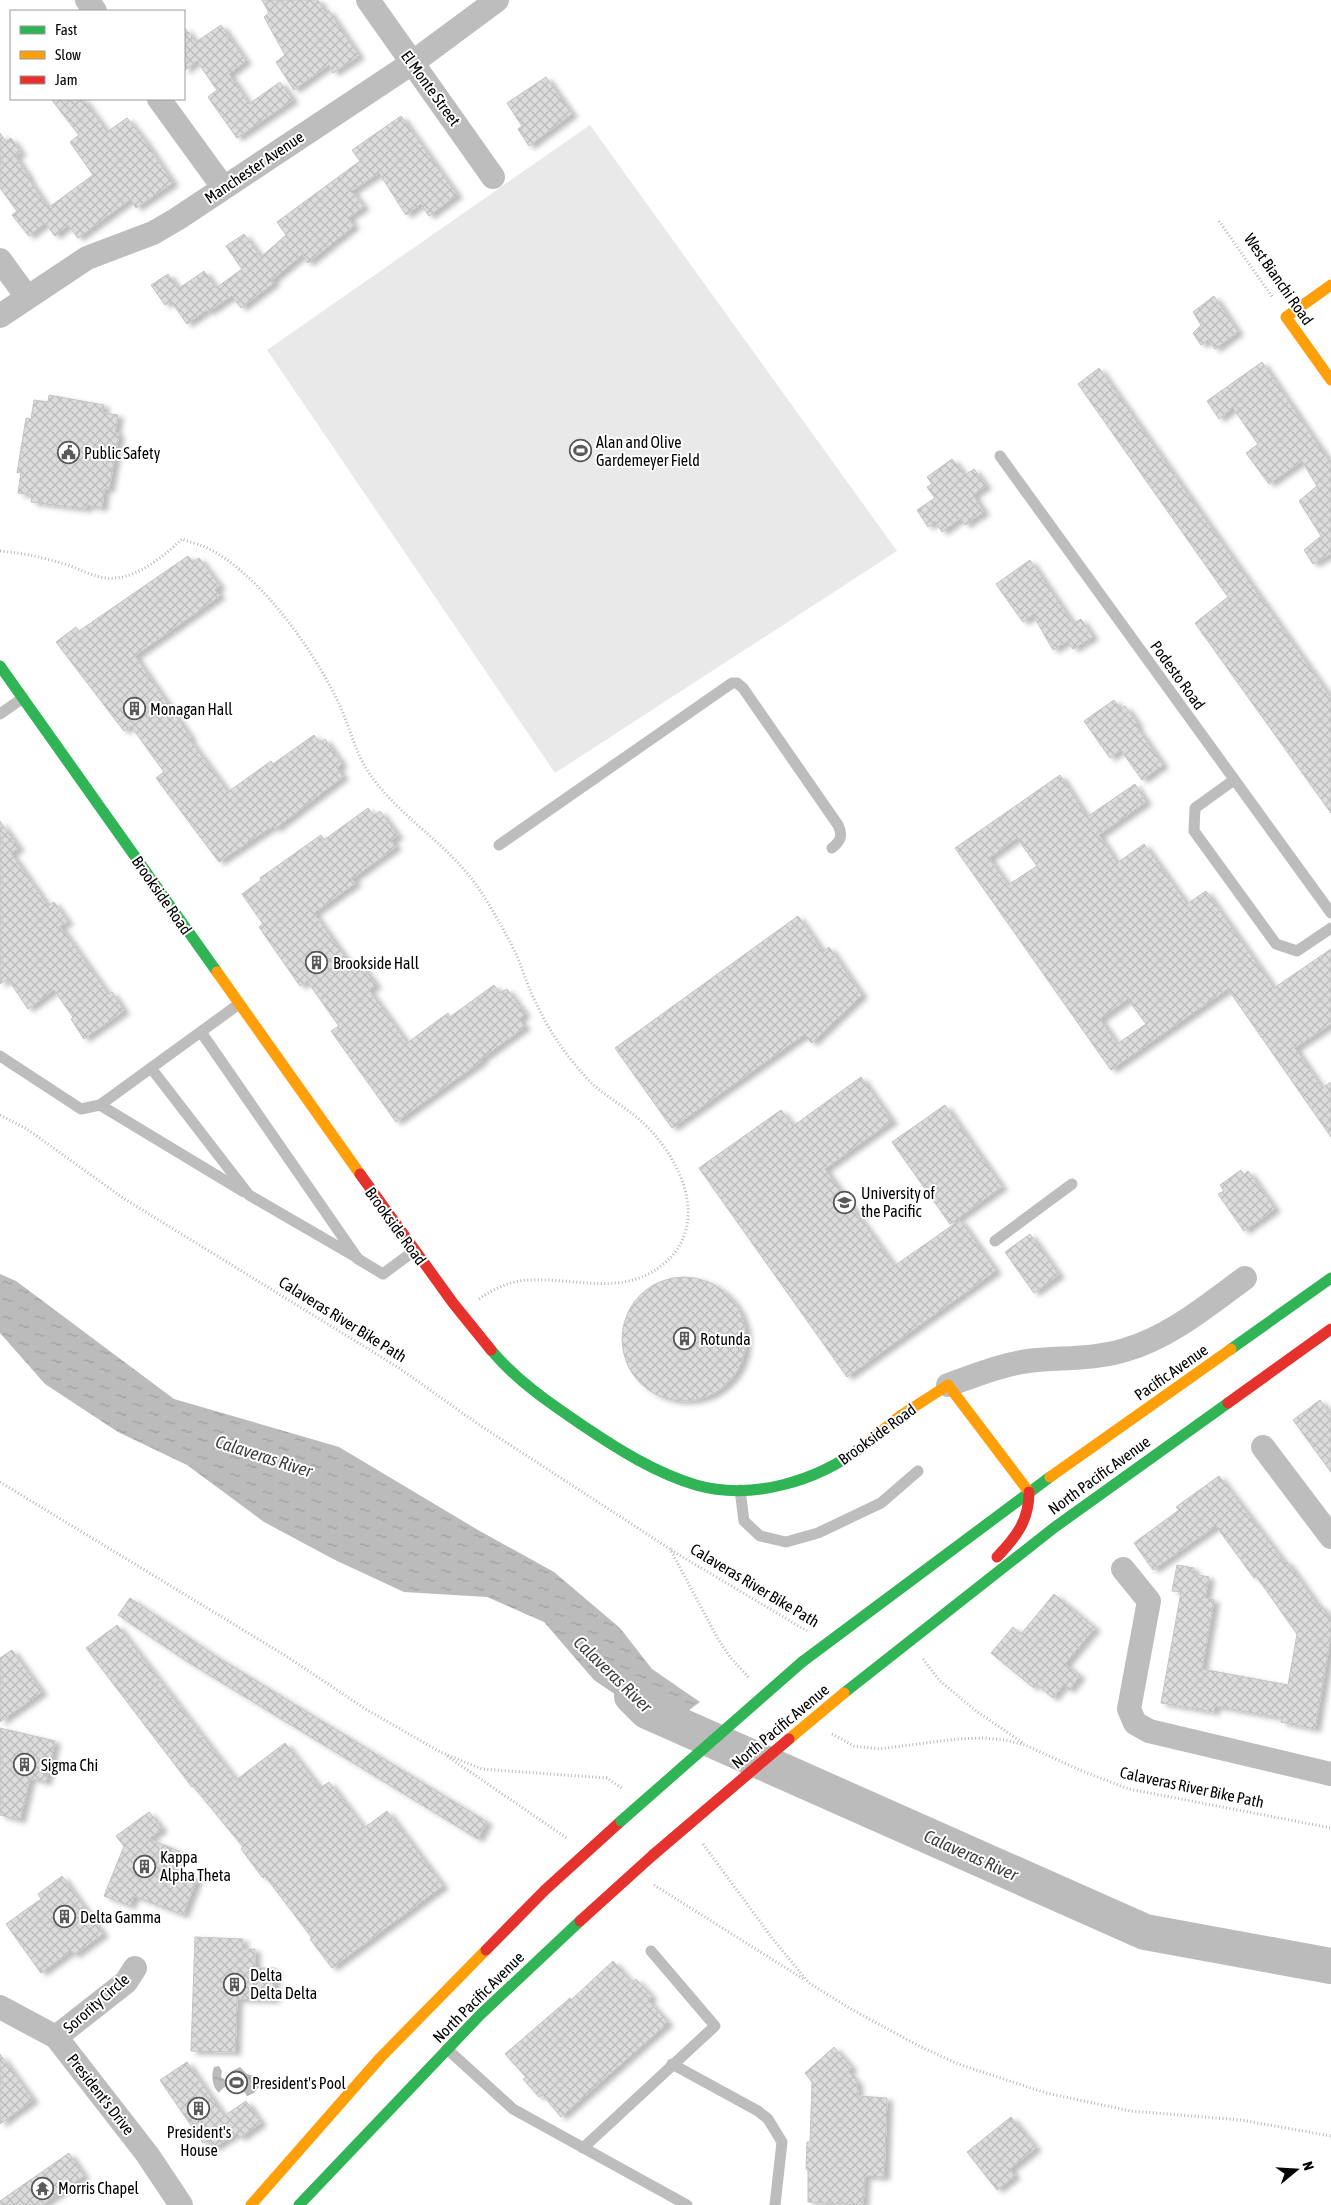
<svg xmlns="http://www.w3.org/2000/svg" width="1331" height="2205" viewBox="0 0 1331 2205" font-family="'Asap Condensed',sans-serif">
<defs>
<pattern id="water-ripples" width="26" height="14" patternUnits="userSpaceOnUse" patternTransform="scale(1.25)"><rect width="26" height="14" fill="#bbb"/><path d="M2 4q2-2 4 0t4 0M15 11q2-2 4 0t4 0" fill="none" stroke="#9f9f9f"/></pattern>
<pattern id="building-cross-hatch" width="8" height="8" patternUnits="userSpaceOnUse" patternTransform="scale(1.25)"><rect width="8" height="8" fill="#dcdcdc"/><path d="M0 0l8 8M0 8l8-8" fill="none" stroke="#bbb"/></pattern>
<filter id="shadow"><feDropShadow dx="5.5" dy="3" stdDeviation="2.5" flood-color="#0004"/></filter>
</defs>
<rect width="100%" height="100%" fill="#fff"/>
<path fill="#e9e9e9" d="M590,125L897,551L555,773L267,350Z"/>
<g fill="url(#water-ripples)">
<path d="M0,1274L16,1281L174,1399L339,1447L478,1530L554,1572L620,1628L652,1669L700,1702L665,1728L594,1680L544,1622L487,1597L404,1592L335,1560L264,1522L187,1465L118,1432L45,1384L0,1333Z"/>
<path d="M219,2066L222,2071L221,2077L225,2080L231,2078L232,2071L240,2067L247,2074L255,2076L259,2087L254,2093L247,2096C240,2084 227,2081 219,2093C212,2087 211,2075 214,2067Z"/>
</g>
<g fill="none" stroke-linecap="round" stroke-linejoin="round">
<path stroke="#bbb" stroke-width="36" d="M632,1696L647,1711L1145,1932L1331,1966"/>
</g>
<g fill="url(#building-cross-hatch)" stroke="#c4c4c4" fill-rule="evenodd" filter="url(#shadow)">
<path d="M262,0H318L325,12L328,10L359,56L333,73L329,65L294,90L276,62L285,55L264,17L269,13Z"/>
<path d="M221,25L246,61L229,74L249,104L280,82L293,100L237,138L208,97L217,90L197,61L184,71V27L196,42Z"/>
<path d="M546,77L572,114L529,146L518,129L522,126L507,103Z"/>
<path d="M51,99H83L107,132L127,118L145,141L173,183L136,208L131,199L78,238L68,225L55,236L45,223L29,236L12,215L17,211L0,188V133L6,142L11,138L21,153L15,156L29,177L28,178L48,208L93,175L70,142L79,135Z"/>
<path d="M401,116L457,195L429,216L421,204L406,215L379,173L352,191L364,207L348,218L354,226L308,263L302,255L272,280L274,283L241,308L232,296L208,312L207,310L187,324L171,301L165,305L151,285L168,274L178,289L204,271L216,288L242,269L226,246L244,234L261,257L286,235L277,222L360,161L352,150Z"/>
<path d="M1214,296L1238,332L1215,349L1208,340L1201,345L1193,333L1201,325L1193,312Z"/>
<path d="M1262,362L1331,464V554L1313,564L1304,550L1321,536L1299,501L1317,486L1302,461L1269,484L1246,453L1258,444L1233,408L1219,419L1207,401Z"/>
<path d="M1099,368L1331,698V813L1195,623L1228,597L1078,384Z"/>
<path d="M49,395L104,405L103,413L118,415L115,433H119L109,489H104L102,508L87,505L86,509L31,502L32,495L18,493L21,472L17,473L26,418L31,419L34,400L48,402Z"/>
<path d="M952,459L965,475L974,469L986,486L973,495L984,512L965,525L961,518L942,532L935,521L928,527L917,510L935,498L927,487L932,484L927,477Z"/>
<path d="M188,556L193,562L199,558L220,586L215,590L220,596L135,656L191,738L189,739L228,792L271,761L273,764L314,735L320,743L325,739L342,764L337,768L343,777L275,829L273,826L219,862L156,778L164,772L131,726L124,731L56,642L76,627L79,631Z"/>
<path d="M1030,560L1073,624L1081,619L1093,637L1073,649L1068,641L1053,650L1033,615L1023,622L996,584Z"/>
<path d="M1114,700L1121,709L1125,706L1138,724L1136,726L1163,765L1142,780L1121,750L1110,758L1084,721Z"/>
<path d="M1060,775L1087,817L1135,784L1146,802L1099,835L1117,863L1144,844L1187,904L1206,891L1274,988L1331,949V1024L1295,1048L1322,1088L1331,1082V1137L1228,989L1111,1070L955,848ZM1017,838L1037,866L1008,885L989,858ZM1128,999L1146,1024L1117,1044L1100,1019Z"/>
<path d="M368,808L374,816L380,811L398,836L391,840L396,847L352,879L356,883L314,913L351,966L358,960L376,985L369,990L407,1043L448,1013L450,1017L494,985L500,993L507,989L525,1014L519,1019L525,1027L481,1059L482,1061L396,1122L331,1031L339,1026L307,981L300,986L259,927L263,924L242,894L261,880L260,878L321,835L324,840Z"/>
<path d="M0,821L19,848L11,853L48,906L54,902L68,922L60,926L108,994L112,992L124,1011L84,1039L71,1019L73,1017L54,990L28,1009L8,979L0,984Z"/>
<path d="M798,916L823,952L829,947L862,995L812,1043L804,1035L672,1128L615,1048Z"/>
<path d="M861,1077L892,1121L825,1169L894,1266L960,1220L996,1271L847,1377L699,1168L781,1110L793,1126Z"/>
<path d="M945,1105L1002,1187L950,1224L892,1142Z"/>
<path d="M1241,1170L1244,1175L1248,1171L1275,1209L1244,1231L1218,1194L1224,1191L1220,1185Z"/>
<path d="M1030,1234L1059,1275L1034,1293L1005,1252Z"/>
<circle cx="684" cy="1339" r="62"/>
<path d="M1320,1400L1331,1415V1472L1293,1420Z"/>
<path d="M1219,1476L1285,1563L1287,1562L1319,1607L1321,1606L1331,1620V1635L1315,1729L1281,1722L1282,1718L1215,1706L1214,1712L1161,1703L1181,1592L1172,1591L1177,1565L1194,1568L1193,1574L1209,1577L1205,1598L1214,1600L1202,1669L1288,1685L1297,1634L1256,1576L1254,1578L1216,1526L1153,1570L1134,1543L1179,1510L1176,1507Z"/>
<path d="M1054,1594L1095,1628L1065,1664L1080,1676L1069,1690L1063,1685L1053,1698L1036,1684L1034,1688L991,1653L1013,1627L1021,1634Z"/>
<path d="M130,1598L217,1657L487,1822L478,1839L188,1662L118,1615Z"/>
<path d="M117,1625L236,1780L285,1743L320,1788L329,1782L364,1828L387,1811L443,1886L332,1968L310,1939L312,1938L265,1876L263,1878L241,1849L243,1847L193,1786L192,1787L86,1648Z"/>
<path d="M12,1650L42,1692L0,1722V1658Z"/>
<path d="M0,1728L55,1741L46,1782L30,1778L20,1820L0,1815Z"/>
<path d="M149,1812L162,1829L149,1839L179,1851L172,1869L197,1879L183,1915L134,1896L130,1906L104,1896L124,1846L116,1836Z"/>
<path d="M62,1876L103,1934L74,1955L71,1951L41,1973L6,1924L41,1899L38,1894Z"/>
<path d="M195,1937L243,1939L242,1949H255V1968H275L274,2000L237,1999L235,2052L191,2051Z"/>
<path d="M613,1961L632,1983L636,1979L652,1997L648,2000L668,2023L561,2117L542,2094L539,2097L523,2079L526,2077L505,2054L570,1998L571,2000Z"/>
<path d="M834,2047L852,2068L848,2071L857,2082L858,2096L887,2098L884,2177L865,2176L863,2205L808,2202V2170L806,2169L807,2142H810L812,2082L805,2073Z"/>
<path d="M0,2054L33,2100L0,2124Z"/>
<path d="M187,2062L224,2116L246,2101L261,2123L240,2138L237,2133L214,2148L208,2140L203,2143L160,2080Z"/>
<path d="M1011,2117L1036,2148L1010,2169L1015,2176L997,2190L967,2152Z"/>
<path d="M69,2153L84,2176L42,2205H0V2201Z"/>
</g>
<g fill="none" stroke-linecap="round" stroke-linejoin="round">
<g stroke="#b8b8b8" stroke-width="3" stroke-dasharray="1 2.5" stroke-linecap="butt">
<path d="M1219,221L1273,298"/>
<path d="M0,551C25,553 44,558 68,565C84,571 99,580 116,578C140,576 165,555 182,539C189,542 197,544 203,546C258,570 316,653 340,706C350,728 355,752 369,773C398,816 447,843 477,886C491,907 505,931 516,954C524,973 530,993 540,1011C551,1034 567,1056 584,1075C600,1094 623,1105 641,1121C669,1146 696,1191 686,1230C681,1246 674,1256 661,1266C622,1296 576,1278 531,1280C512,1280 495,1288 479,1299"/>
<path d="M0,1115L27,1129L123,1198L399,1368L478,1424L670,1549L718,1639L730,1657L750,1679"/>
<path d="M0,1482L286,1656L364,1708L440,1752L482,1769L607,1778L623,1789"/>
<path d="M671,1550L807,1631"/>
<path d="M923,1659L940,1681L976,1711L1023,1743"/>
<path d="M832,1734L854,1746L879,1749L957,1739L984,1738L1005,1740L1025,1745L1082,1771L1129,1789L1331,1828"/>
<path d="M447,1756L568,1839"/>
<path d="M703,1844L772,1938L809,1983L851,2009L919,2046L958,2064L1046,2093L1131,2111L1241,2120L1331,2136"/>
<path d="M654,1885L805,1980"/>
</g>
<g stroke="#bdbdbd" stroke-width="11">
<path d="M1000,456L1331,913"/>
<path d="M0,714L23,698"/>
<path d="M1234,780L1195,808L1194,831L1276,944L1297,951L1331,928"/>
<path d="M499,845L732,683H737L743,688L838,825C843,835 841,841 832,848"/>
<path d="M201,1032L358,1259L383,1274L414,1251"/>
<path d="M0,1056L81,1109L100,1105L239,1004"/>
<path d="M151,1068L249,1195L356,1257"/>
<path d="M100,1105L244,1192"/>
<path d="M995,1241L1072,1184"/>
<path d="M740,1490L744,1521L760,1536L786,1542L818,1533L881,1503L918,1471"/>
<path d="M447,2049L513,2109L687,2205"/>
<path d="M672,2064L758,2111L768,2119L782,2142L775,2205"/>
<path d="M583,2148L715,2026L651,1951"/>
</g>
<g stroke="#bdbdbd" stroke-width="24">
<path d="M87,0L95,11"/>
<path d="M368,0L493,177"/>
<path d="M159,99L223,187"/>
<path d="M0,260L27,297"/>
<path d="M0,316L87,258L153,233L177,219L412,63L497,0"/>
<path d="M948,1385C974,1376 1000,1365 1028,1361C1061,1357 1092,1360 1125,1350C1170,1337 1208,1305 1245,1278"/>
<path d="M1263,1447L1331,1537"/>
<path d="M1123,1569L1149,1601L1129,1709L1135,1723L1149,1731L1331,1774"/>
<path d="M0,2007L56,2037L147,2154L181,2205"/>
<path d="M56,2037L126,1982L135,1968"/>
</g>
<g stroke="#30b455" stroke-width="11">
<path d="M0,666L217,972"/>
<path d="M1231,1349L1331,1278"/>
<path d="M491,1350C518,1382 551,1404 585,1427C619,1450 656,1473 696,1485C752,1501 817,1481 862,1447"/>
<path d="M802,1662L1050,1477"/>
<path d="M844,1693L1055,1527L1228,1403"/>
<path d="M299,2205L480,2015L580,1921"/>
</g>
<g stroke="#ff9f0a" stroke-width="11">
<path d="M1331,285L1286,317L1331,380"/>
<path d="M217,972L360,1174"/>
<path d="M862,1447L900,1416L948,1385L1029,1492"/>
<path d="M1050,1477L1231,1349"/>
<path d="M251,2205L380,2058L486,1950"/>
</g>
<g stroke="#e5322d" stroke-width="11">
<path d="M360,1174L453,1303L491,1350"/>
<path d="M1228,1403L1331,1329"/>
<path d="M997,1557C1016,1537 1029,1521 1029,1492"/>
<path d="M580,1921L653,1855"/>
<path d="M486,1950L545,1890L621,1821"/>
</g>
<path stroke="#30b455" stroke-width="11" d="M621,1821L802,1662"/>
<path stroke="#ff9f0a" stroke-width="11" d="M789,1739L844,1693"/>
<path stroke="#e5322d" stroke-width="11" d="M653,1855L789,1739"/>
</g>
<defs>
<symbol id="stadium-ring" viewBox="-11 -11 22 22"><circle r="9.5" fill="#fff" stroke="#595959" stroke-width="1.5"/><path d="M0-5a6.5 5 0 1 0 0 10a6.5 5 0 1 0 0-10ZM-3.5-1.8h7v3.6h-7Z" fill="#595959"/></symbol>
<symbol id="civic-ring" viewBox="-11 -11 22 22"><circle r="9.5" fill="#fff" stroke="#595959" stroke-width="1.5"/><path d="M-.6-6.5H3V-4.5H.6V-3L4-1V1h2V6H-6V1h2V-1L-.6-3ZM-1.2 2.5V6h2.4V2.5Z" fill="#595959"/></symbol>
<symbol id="building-ring" viewBox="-11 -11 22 22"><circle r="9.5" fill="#fff" stroke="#595959" stroke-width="1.5"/><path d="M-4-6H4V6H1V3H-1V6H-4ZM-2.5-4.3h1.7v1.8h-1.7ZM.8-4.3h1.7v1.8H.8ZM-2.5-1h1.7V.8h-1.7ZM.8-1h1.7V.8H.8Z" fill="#595959"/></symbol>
<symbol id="university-ring" viewBox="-11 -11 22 22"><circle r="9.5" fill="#fff" stroke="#595959" stroke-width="1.5"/><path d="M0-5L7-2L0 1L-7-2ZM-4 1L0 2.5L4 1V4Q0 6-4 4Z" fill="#595959"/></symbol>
<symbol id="temple-ring" viewBox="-11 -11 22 22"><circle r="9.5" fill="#fff" stroke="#595959" stroke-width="1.5"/><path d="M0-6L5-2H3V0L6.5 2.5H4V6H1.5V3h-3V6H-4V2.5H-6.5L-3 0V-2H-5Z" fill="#595959"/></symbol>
</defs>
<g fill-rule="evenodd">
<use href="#stadium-ring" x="568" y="438" width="25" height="25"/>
<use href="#civic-ring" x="56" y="440" width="25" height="25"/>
<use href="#building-ring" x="122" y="696" width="25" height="25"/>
<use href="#building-ring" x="304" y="950" width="25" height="25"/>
<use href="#university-ring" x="832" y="1190" width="25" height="25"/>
<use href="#building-ring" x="672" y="1326" width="25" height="25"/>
<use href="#building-ring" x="12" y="1752" width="25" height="25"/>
<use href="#building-ring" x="132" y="1854" width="25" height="25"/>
<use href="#building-ring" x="52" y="1904" width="25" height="25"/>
<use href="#building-ring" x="222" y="1972" width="25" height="25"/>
<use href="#stadium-ring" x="224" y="2070" width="25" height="25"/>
<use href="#building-ring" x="186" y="2096" width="25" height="25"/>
<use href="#temple-ring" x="30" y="2176" width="25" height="25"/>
</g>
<g text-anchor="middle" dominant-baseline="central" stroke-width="4" stroke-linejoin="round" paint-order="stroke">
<g font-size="16" fill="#000" stroke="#fff">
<text transform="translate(431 88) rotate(54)">El Monte Street</text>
<text transform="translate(254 167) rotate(-34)">Manchester Avenue</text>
<text transform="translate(1279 279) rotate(55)">West Bianchi Road</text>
<text transform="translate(1178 675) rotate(54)">Podesto Road</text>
<text transform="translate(162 895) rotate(55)">Brookside Road</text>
<text transform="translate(396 1226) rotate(54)">Brookside Road</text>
<text transform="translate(343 1319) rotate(32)">Calaveras River Bike Path</text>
<text transform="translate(1171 1372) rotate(-35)">Pacific Avenue</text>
<text transform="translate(877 1434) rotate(-36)">Brookside Road</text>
<text transform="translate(1099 1475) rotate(-36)">North Pacific Avenue</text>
<text transform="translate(755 1585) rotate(31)">Calaveras River Bike Path</text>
<text transform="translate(780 1726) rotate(-40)">North Pacific Avenue</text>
<text transform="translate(1192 1787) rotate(12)">Calaveras River Bike Path</text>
<text transform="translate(478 1997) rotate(-45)">North Pacific Avenue</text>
<text transform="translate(96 2003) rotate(-41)">Sorority Circle</text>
<text transform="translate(101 2094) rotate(52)">President's Drive</text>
</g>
<g font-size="16" fill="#000" stroke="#fff" text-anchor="start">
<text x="596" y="442">Alan and Olive<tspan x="596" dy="18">Gardemeyer Field</tspan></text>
<text x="84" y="453">Public Safety</text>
<text x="150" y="709">Monagan Hall</text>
<text x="333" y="963">Brookside Hall</text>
<text x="861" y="1193">University of<tspan x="861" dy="18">the Pacific</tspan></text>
<text x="700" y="1339">Rotunda</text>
<text x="41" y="1765">Sigma Chi</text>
<text x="160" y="1857">Kappa<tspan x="160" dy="18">Alpha Theta</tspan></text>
<text x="80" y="1917">Delta Gamma</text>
<text x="250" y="1975">Delta<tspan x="250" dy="18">Delta Delta</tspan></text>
<text x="252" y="2083">President's Pool</text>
<text x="199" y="2132" text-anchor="middle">President's<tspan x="199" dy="18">House</tspan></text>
<text x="58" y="2188">Morris Chapel</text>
</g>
<g font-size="18" font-style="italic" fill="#3f3f3f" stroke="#fff">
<text transform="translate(264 1456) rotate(18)">Calaveras River</text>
<text transform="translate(613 1674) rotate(44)">Calaveras River</text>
<text transform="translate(971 1855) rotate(24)">Calaveras River</text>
</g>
</g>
<rect x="10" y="10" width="175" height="90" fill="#ffffff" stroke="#999999"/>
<rect x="20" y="26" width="25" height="8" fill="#30b455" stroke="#999999"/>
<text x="55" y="35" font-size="15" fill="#000000">Fast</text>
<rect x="20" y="51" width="25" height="8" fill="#ff9f0a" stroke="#999999"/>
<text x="55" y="60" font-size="15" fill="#000000">Slow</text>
<rect x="20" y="76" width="25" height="8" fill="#e5322d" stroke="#999999"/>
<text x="55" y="85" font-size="15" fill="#000000">Jam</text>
<g transform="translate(1296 2170) rotate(72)" stroke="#ffffff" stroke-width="4" paint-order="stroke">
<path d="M0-4L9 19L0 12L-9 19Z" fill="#000000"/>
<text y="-8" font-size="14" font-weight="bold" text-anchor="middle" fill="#000000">N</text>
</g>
</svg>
